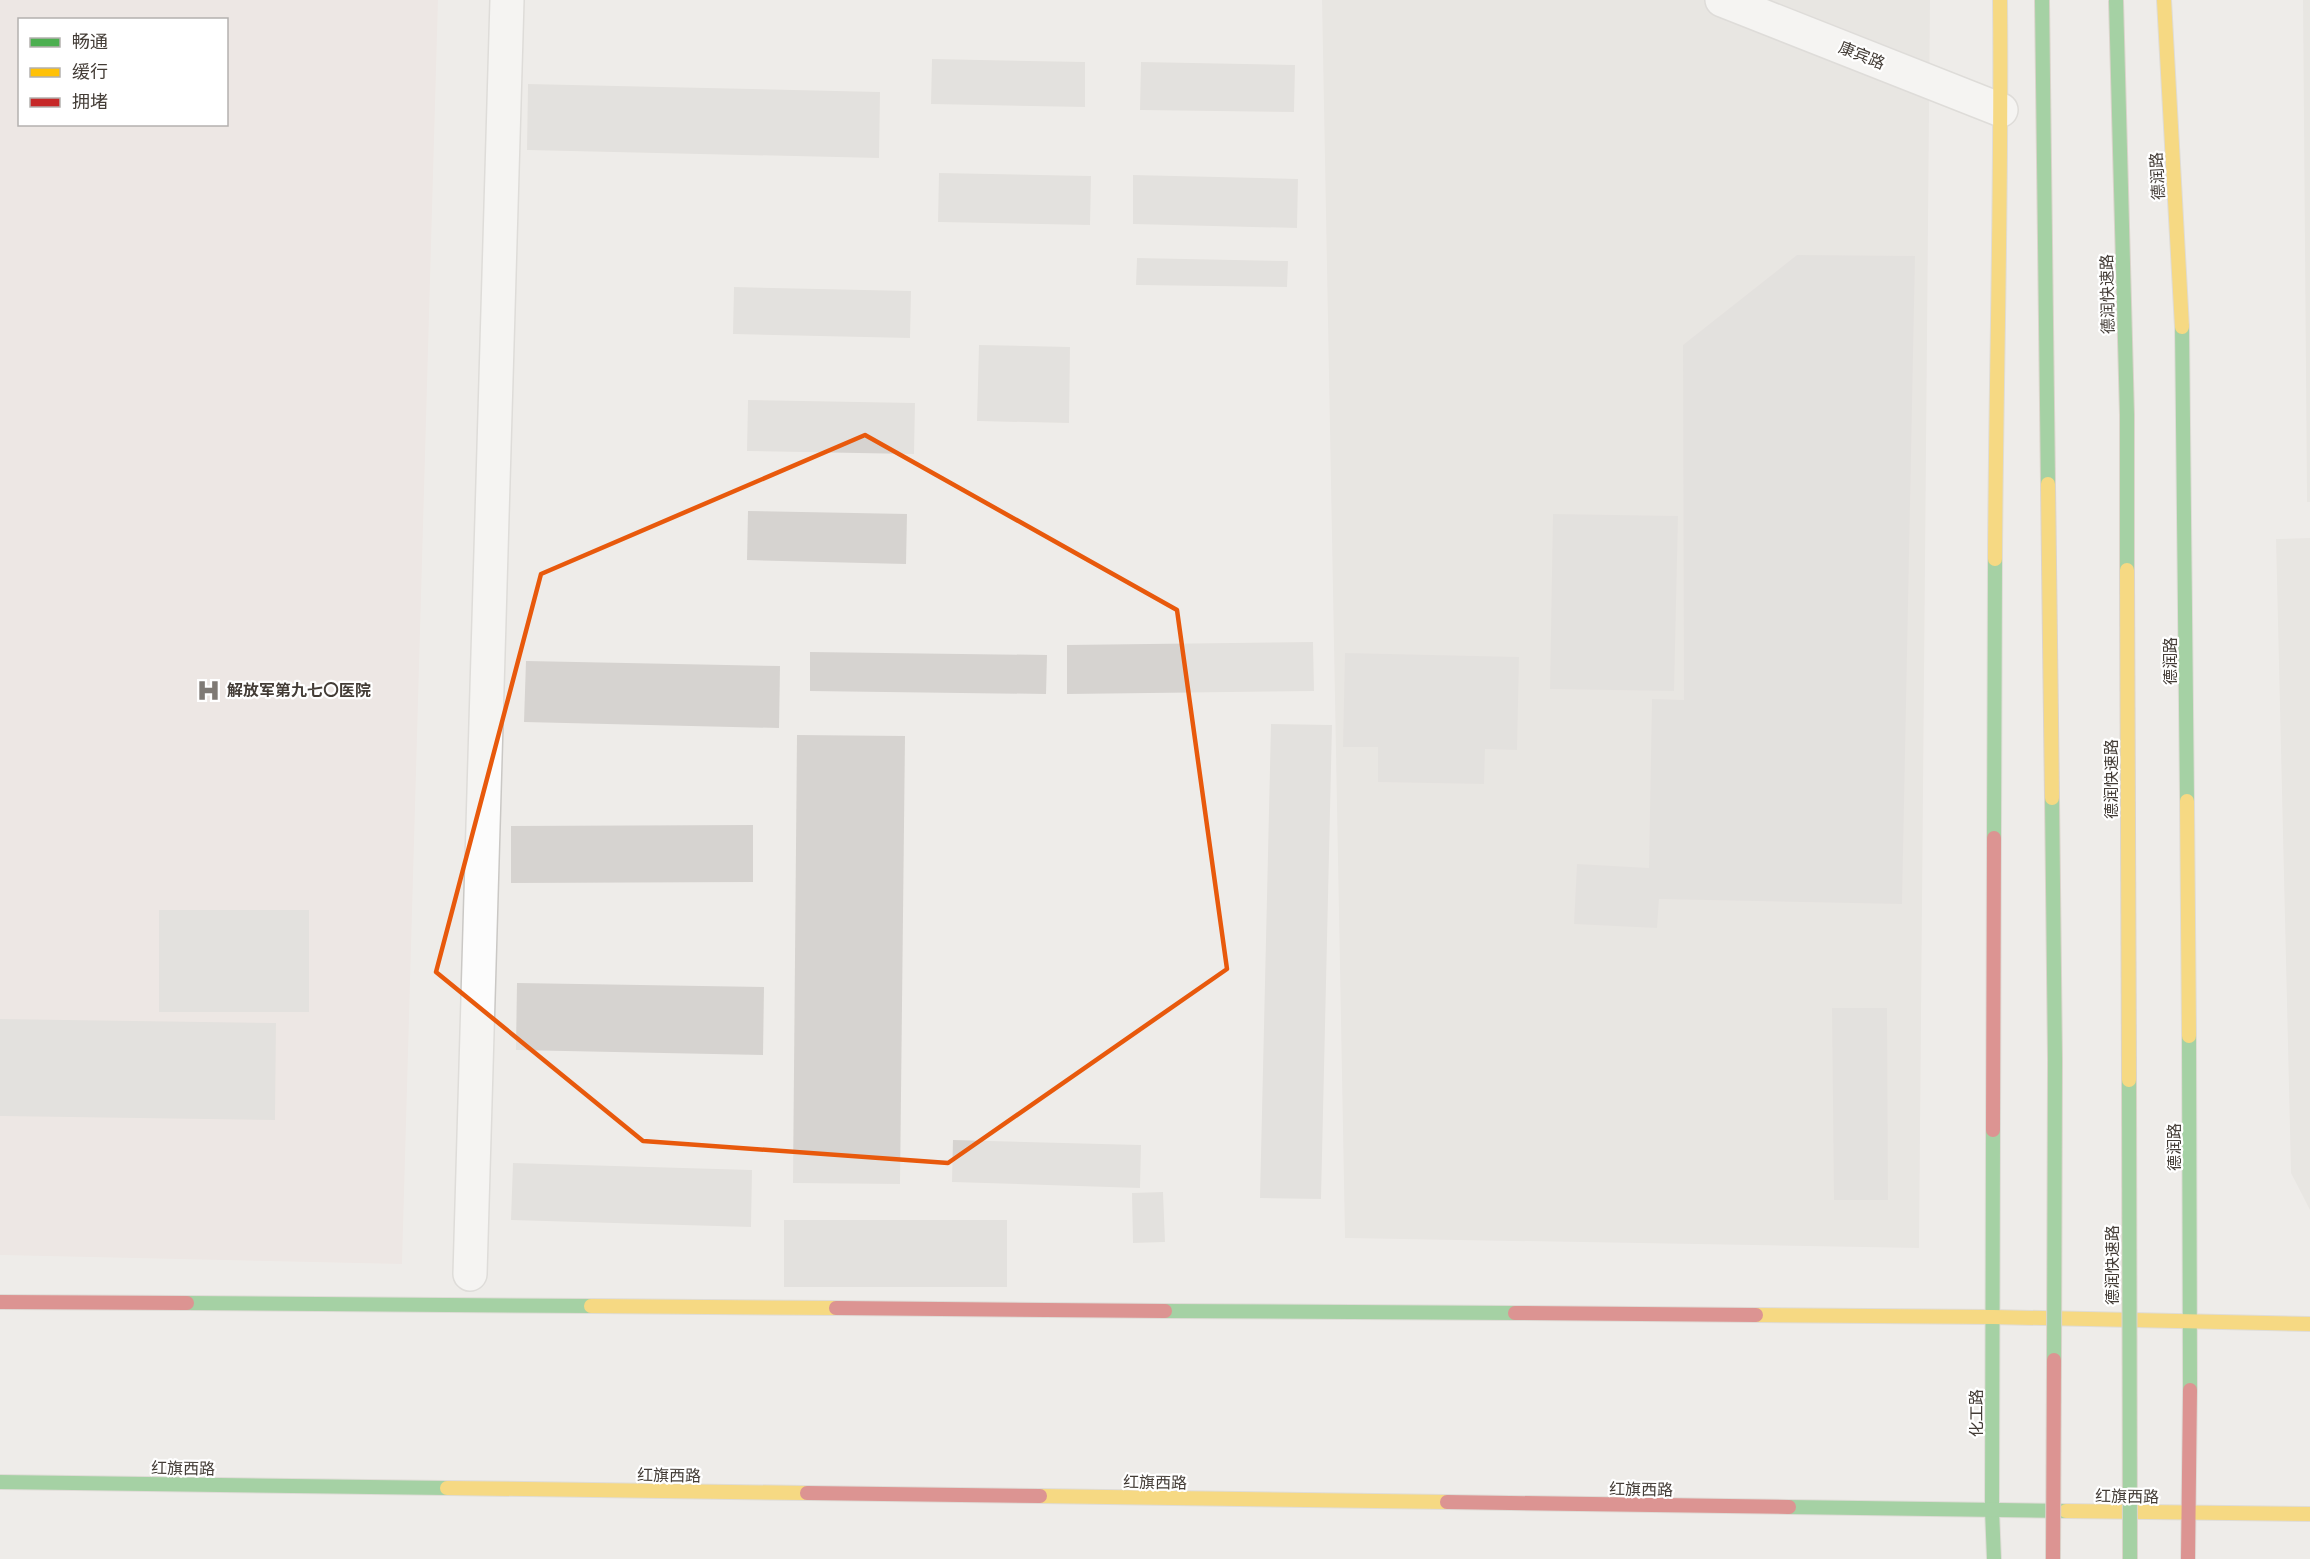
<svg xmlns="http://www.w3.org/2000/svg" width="2310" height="1559" viewBox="0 0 2310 1559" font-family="'IBM Plex Sans','Noto Sans SC',sans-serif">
<rect width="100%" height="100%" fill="#eeece9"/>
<g fill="#e1ddda">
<path d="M1322,0H1930L1919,1248L1345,1238Z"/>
<path d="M2303,0H2310V502H2307Z"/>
<path d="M2310,538V1210L2291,1173L2276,539Z"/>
</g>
<path fill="#ece0de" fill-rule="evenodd" d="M0,0H438L402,1264L0,1255ZM20,20H226V124H20Z"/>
<g fill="#d6d3d0">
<path d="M932,59L1085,62V107L931,104Z"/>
<path d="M1141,62L1295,65L1294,112L1140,110Z"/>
<path d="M528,84L880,92L879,158L527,150Z"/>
<path d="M939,173L1091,176L1090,225L938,222Z"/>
<path d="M1133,175L1298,179L1297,228L1133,224Z"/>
<path d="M1797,255L1915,256L1902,904L1659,899L1657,928L1574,924L1577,864L1649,868L1652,699L1684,700L1683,345Z"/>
<path d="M1137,258L1288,261L1287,287L1136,285Z"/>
<path d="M734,287L911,291L910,338L733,334Z"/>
<path d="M979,345L1070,347L1069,423L977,421Z"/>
<path d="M748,400L915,403L914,454L747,451Z"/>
<path d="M748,511L907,514L906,564L747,560Z"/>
<path d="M1553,514L1678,516L1674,691L1550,689Z"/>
<path d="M1313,642L1314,691L1067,694V645Z"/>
<path d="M810,652L1047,655L1046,694L810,691Z"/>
<path d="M1345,653L1519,657L1517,750L1485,749L1484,784L1378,782V747H1343Z"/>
<path d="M526,661L780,666L779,728L524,722Z"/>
<path d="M1271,724L1332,725L1321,1199L1260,1198Z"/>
<path d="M797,735L905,736L900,1184L793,1183Z"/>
<path d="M753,825V882L511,883V826Z"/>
<rect x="159" y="910" width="150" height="102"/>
<path d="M517,983L764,987L763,1055L516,1050Z"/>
<path d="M1832,1008H1887L1888,1200H1834Z"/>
<path d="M0,1019L276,1023L275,1120L0,1116Z"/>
<path d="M953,1140L1141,1145L1140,1188L952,1182Z"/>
<path d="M513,1163L752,1170L751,1227L511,1220Z"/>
<path d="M1163,1192L1165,1242L1133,1243L1132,1193Z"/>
<rect x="784" y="1220" width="223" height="67"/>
</g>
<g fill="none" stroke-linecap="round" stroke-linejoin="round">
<defs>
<g id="street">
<path d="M1722,0L2001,110"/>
<path d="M470,1274L507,0"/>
</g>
<g id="fast">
<path d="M2182,327L2187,801"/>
<path d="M1994,838L1995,559"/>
<path d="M2189,1036L2190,1390"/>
<path d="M1993,1130L1992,1510L1994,1559"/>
<path d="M187,1303L591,1306"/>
<path d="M1165,1311L1515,1313"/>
<path d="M0,1482L447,1488"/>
<path d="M1789,1507L2066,1511"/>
</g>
<g id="slow">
<path d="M2164,0L2182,327"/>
<path d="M1995,559C1996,373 2002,186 2000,0"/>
<path d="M2187,801L2189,1036"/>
<path d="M591,1306L836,1308"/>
<path d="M1756,1315L1993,1317L2310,1324"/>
<path d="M447,1488L807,1493"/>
<path d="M1040,1496L1447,1502"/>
<path d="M2066,1511L2310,1514"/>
</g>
<g id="jam">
<path d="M1993,1130L1994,838"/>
<path d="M0,1302L187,1303"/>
<path d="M836,1308L1165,1311"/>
<path d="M1515,1313L1756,1315"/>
<path d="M807,1493L1040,1496"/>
<path d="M1447,1502L1789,1507"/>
<path d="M2188,1559L2190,1390"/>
</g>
</defs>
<use href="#street" stroke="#cac8c5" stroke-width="36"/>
<use href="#fast" stroke="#ccc8c1" stroke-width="16"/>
<use href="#slow" stroke="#ccc8c1" stroke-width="16"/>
<use href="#jam" stroke="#ccc8c1" stroke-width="16"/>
<use href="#street" stroke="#fcfcfc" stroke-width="33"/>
<use href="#fast" stroke="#4caf50" stroke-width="14"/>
<use href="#slow" stroke="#ffc107" stroke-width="14"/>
<use href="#jam" stroke="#c62828" stroke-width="14"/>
<defs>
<g id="fast-bridge">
<path d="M2042,0L2048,484"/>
<path d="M2116,0L2127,415V570"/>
<path d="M2052,798L2055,1060L2054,1360"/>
<path d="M2129,1080L2130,1559"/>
</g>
<g id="slow-bridge">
<path d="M2048,484L2052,798"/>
<path d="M2127,570L2129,1080"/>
</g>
<path id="jam-bridge" d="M2053,1559L2054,1360"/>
</defs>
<use href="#fast-bridge" stroke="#c3b5a8" stroke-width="16" stroke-linecap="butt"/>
<use href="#slow-bridge" stroke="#c3b5a8" stroke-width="16" stroke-linecap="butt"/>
<use href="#jam-bridge" stroke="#c3b5a8" stroke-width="16" stroke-linecap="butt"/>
<use href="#fast-bridge" stroke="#4caf50" stroke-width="14"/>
<use href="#slow-bridge" stroke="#ffc107" stroke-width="14"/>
<use href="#jam-bridge" stroke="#c62828" stroke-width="14"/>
</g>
<path d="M0 0H2310V1559H0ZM865,435L1177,610L1227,969L948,1163L643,1141L436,972L541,574Z" fill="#eeece9" fill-opacity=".55" fill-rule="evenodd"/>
<path fill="none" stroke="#e8590c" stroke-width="4.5" stroke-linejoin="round" d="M865,435L1177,610L1227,969L948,1163L643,1141L436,972L541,574Z"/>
<defs>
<symbol id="hospital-bare" viewBox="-9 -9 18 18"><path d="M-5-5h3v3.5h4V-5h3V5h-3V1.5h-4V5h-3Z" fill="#7f7a75" stroke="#fff" stroke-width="2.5" paint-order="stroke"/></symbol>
</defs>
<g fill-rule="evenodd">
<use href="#hospital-bare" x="192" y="674" width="33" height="33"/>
</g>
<g text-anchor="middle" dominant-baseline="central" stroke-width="4.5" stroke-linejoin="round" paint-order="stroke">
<g font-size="16" fill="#433c36" stroke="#fff">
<text transform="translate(1862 55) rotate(22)">康宾路</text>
<text transform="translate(2157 176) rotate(-93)">德润路</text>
<text transform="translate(2107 294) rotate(-91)">德润快速路</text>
<text transform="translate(2170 661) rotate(-90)">德润路</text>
<text transform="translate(2111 779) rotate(-90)">德润快速路</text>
<text transform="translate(2174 1147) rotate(-90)">德润路</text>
<text transform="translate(2112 1265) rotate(-90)">德润快速路</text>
<text transform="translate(1976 1413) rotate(-90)">化工路</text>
<text transform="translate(183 1468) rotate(1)">红旗西路</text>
<text transform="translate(669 1475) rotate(1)">红旗西路</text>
<text transform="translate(1155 1482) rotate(1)">红旗西路</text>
<text transform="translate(1641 1489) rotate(1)">红旗西路</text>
<text transform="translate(2127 1496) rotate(1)">红旗西路</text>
</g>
<g font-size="16" font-weight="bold" fill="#433c36" stroke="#fff" text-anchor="start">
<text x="227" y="690">解放军第九七〇医院</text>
</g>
</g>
<rect x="18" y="18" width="210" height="108" fill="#ffffff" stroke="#b4b1af" stroke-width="1.5"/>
<rect x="30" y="38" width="30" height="9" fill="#4caf50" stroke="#b4b1af" stroke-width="1.5"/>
<text x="72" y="48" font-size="18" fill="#433c36">畅通</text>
<rect x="30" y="68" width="30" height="9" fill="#ffc107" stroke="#b4b1af" stroke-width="1.5"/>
<text x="72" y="78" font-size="18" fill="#433c36">缓行</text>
<rect x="30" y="98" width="30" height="9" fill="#c62828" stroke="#b4b1af" stroke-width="1.5"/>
<text x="72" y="108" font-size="18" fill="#433c36">拥堵</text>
</svg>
